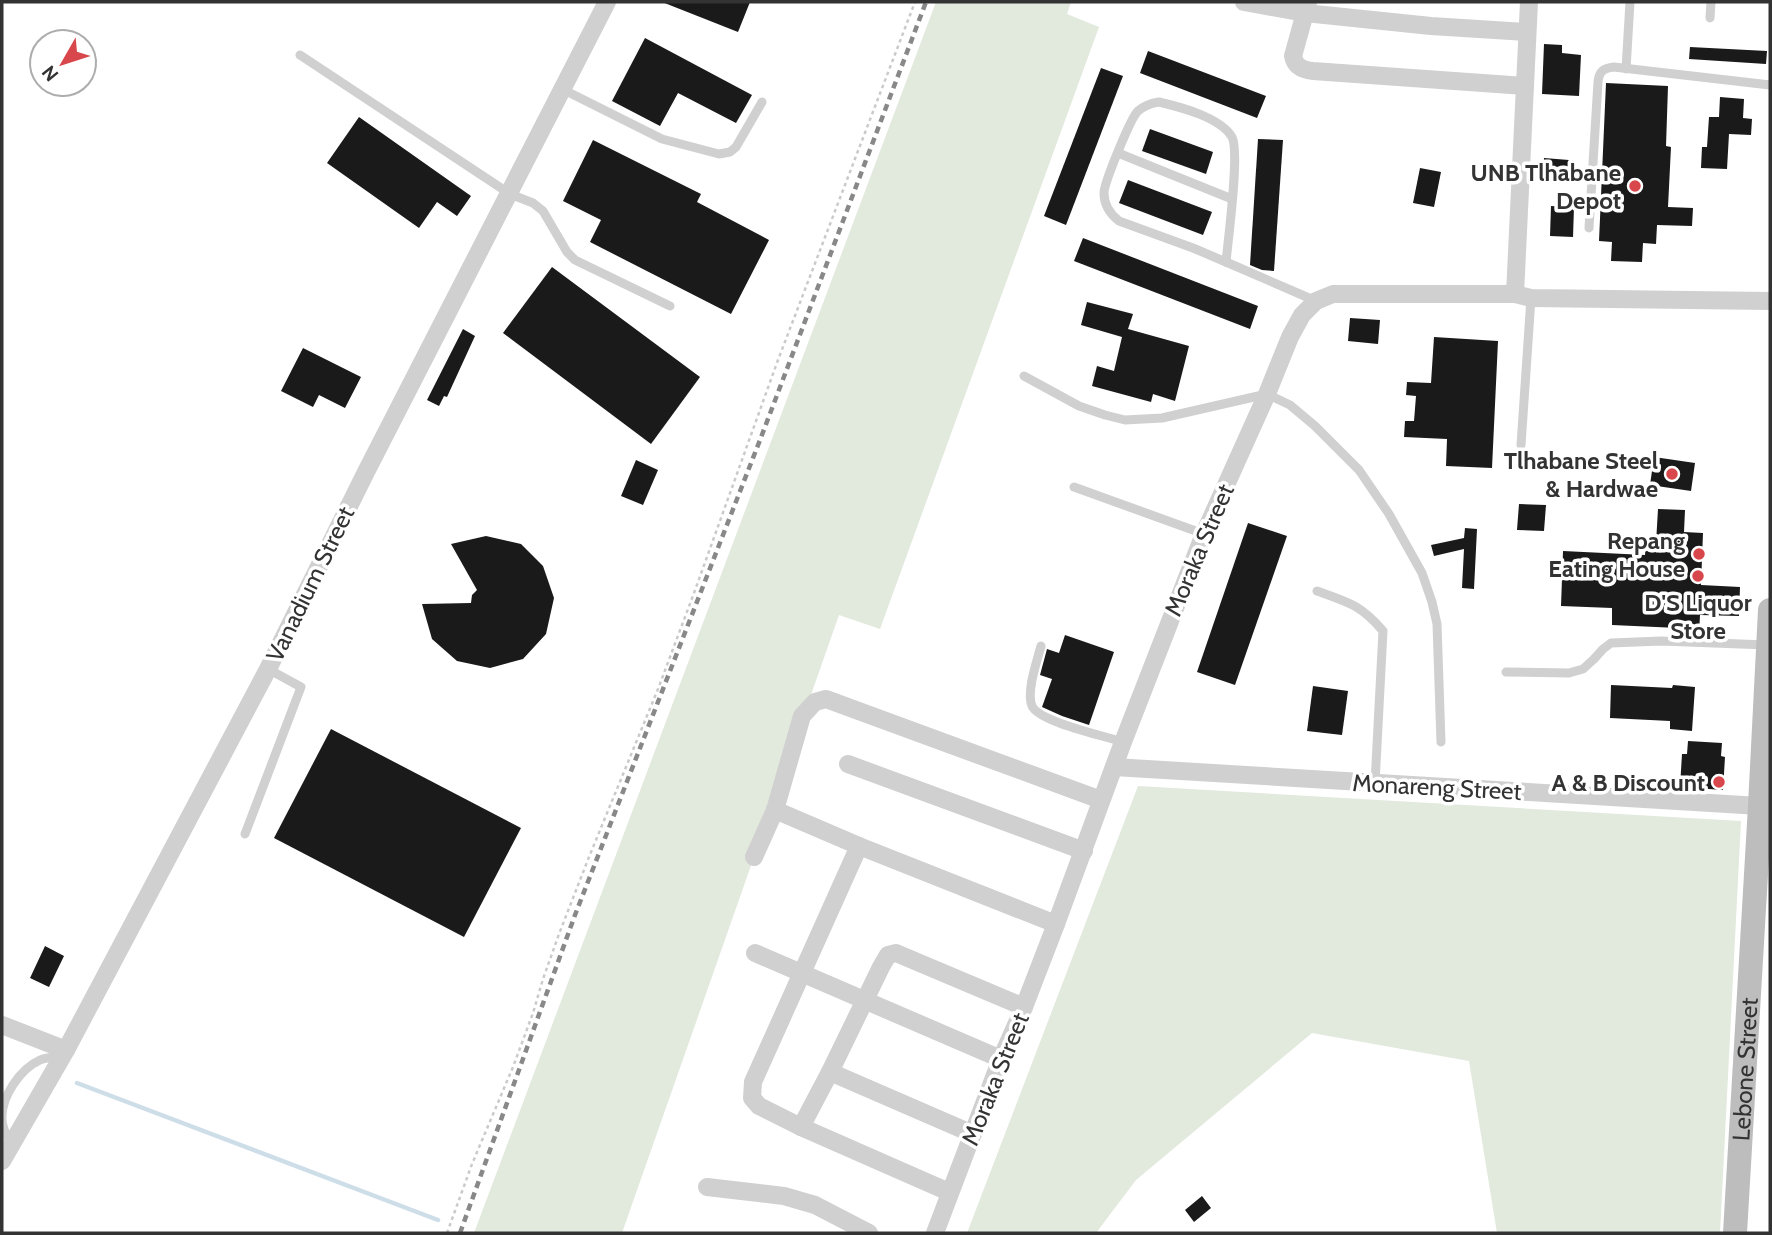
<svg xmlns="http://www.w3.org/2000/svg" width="1772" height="1235" viewBox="0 0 1772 1235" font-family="Cabin,sans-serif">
<rect width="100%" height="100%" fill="#fff"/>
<g fill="#e2e9dd">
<path d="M936,2H1071L1067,14L1099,27L880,629L839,615L622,1233H474Z"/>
<path d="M1138,786L1741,821L1720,1233H1497L1469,1061L1312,1033L1136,1180L1096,1233H967Z"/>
</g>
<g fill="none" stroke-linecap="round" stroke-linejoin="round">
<path stroke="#cedee9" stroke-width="4.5" d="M77,1083L438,1220"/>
</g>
<g fill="#1a1a1a">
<path d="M662,2H750L738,32Z"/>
<path d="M645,38L752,95L736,123L678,93L660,126L612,101Z"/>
<path d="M1544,44L1562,45V53L1581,55L1579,96L1542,94Z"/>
<path d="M1690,47L1767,51L1766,64L1689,59Z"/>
<path d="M1148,51L1266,96L1257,118L1140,73Z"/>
<path d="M1101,68L1123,76L1066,225L1044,216Z"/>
<path d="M1606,83L1668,86L1666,146L1671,147L1668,207L1693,208L1692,226L1657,225L1656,244L1643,243L1642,262L1611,261L1612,242L1599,241Z"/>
<path d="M1720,97L1744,99L1743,118L1752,119L1751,135L1729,134L1727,169L1701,168L1702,147H1707L1709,117H1719Z"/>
<path d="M359,117L471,196L457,216L437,202L419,228L327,163Z"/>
<path d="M1150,129L1213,152L1206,174L1142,151Z"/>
<path d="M1258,139L1283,140L1274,271L1262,270L1250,265Z"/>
<path d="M593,140L701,194L697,202L769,240L731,314L590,242L601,220L563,201Z"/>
<path d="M1544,158L1569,160L1568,184L1543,183Z"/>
<path d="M1420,168L1441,172L1434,207L1413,203Z"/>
<path d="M1128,180L1212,212L1203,235L1119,203Z"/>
<path d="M1551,206L1574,207L1573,237L1550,236Z"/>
<path d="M1083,238L1258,306L1250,329L1074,261Z"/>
<path d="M552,267L700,377L651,444L503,333Z"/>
<path d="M1087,302L1133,314L1128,329L1189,346L1175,401L1153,394L1151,402L1092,386L1097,366L1114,371L1122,337L1081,325Z"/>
<path d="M1350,318L1380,320L1378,344L1348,341Z"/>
<path d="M463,329L475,336L447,397L444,396L439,406L427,400Z"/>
<path d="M1434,337L1498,341L1492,468L1446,466L1447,439L1404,437L1405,421H1414L1416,396L1406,395L1407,382L1431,383Z"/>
<path d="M303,348L361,377L345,408L319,395L313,407L281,391Z"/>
<path d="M1654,457L1695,463L1691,491L1650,485Z"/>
<path d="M636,460L658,470L643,505L621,496Z"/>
<path d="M1519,504L1546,505L1544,531L1517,530Z"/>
<path d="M1658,509L1685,510L1684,532L1703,533L1701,585L1740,587L1739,616L1700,615L1699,635H1678V628L1612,625V608L1561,606L1563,551L1645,555L1646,543H1656Z"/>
<path d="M1248,523L1287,536L1235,685L1197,672Z"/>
<path d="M1465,528L1477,529L1474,589L1462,588L1464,549L1434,556L1431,545L1464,538Z"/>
<path d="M486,536L521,544L543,566L554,598L546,634L523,659L490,668L457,661L432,639L422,604L471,603L472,595L477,590L451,544Z"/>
<path d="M1065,635L1114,652L1089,725L1062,716L1042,707L1052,679L1040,675L1047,649L1059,653Z"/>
<path d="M1611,685L1672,688L1673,685L1695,687L1692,731L1670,729V721L1610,718Z"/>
<path d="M1313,686L1348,691L1342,735L1307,731Z"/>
<path d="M331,729L521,828L464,937L274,838Z"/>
<path d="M1688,741L1722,743L1721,756L1725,757L1723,790L1680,787L1682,754H1687Z"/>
<path d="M45,946L64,956L49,987L30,978Z"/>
<path d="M1202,1196L1211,1208L1194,1222L1185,1210Z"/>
</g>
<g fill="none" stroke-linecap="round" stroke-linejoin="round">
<path stroke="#cacaca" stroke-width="2.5" stroke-dasharray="3.5 3.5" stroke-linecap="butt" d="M447,1233L472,1164L513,1067L533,1013L543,979L559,934L589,857L658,689L694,593L778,360L915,2"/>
<g stroke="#d0d0d0" stroke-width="9">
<path d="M1710,18L1711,2"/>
<path d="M300,55L510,194L533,203L543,211L567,252L575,260L670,306"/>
<path d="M1626,69L1630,2"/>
<path d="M562,89L662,139L719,154L730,152L736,147L762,102"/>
<path d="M1159,102C1180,107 1220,117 1232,137C1240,152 1228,240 1226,262L1193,248L1119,221C1110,214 1104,205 1104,193C1104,183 1131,117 1138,111C1144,106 1152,103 1159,102Z"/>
<path d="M1118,153L1232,199"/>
<path d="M1589,228L1598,82C1599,71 1604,68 1614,67L1770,85"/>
<path d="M1226,262L1316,301"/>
<path d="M1024,376L1079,406L1105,415L1125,420L1162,418L1267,394L1290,405L1315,426L1359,470L1389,514L1422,573L1432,602L1437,624L1441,742"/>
<path d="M1521,445L1531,298"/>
<path d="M1074,487L1204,534"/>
<path d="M1317,591C1348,602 1361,605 1383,631L1375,783"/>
<path d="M1041,646C1037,661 1026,692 1032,706C1039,722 1105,736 1123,742"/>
<path d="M1506,672L1569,673L1583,669L1594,659L1603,649L1611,643L1661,641L1767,645"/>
<path d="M245,834L301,687L268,669"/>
<path d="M11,1145C7,1137 2,1128 2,1119C1,1097 20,1069 40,1060C47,1057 55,1057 62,1056"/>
</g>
<g stroke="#d0d0d0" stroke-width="18">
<path d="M1244,2L1305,13L1431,26L1527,32"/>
<path d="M1308,2L1293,56C1295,67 1303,70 1313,71L1525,86"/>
<path d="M1515,294L1529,2"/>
<path d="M848,764L1084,851"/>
<path d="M1114,767L1760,806"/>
<path d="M775,810L859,846L1056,924"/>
<path d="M859,846L753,1082L752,1098L759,1106L801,1127L949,1192"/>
<path d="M754,857L775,810L802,716L815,702L826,699L1101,800"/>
<path d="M755,953L1001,1059"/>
<path d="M2,1025L66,1050"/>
<path d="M830,1072L973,1134"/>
<path d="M801,1127L830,1072L881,967L888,955L896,953L1024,1007"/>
<path d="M2,1161L66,1050L268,669L367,470L607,2"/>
<path d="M707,1187L784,1196L815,1205L869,1233"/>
<path d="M935,1233L1001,1059L1024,1007L1056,924L1123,742L1204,534L1267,394L1290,337L1302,315L1316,301L1333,294H1515L1531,298L1770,301"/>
</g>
<path stroke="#bdbdbd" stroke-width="24" id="s1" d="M1735,1233L1760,806L1770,610"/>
<path stroke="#888" stroke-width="4.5" stroke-dasharray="7 5" stroke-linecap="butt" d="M460,1233L575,915L760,440L926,2"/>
</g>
<g fill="#d8474c" stroke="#fff" stroke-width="2.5">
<circle cx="1635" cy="186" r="7"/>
<circle cx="1672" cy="474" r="7"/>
<circle cx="1699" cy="554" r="7"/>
<circle cx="1698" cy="576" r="7"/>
<circle cx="1719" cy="782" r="7"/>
</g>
<g text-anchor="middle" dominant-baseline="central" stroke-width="7" stroke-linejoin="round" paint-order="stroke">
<g font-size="24" font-weight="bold" fill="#333" stroke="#fff" text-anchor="end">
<text x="1621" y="172">UNB Tlhabane<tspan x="1621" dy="28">Depot</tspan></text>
<text x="1658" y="460">Tlhabane Steel<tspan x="1658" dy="28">&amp; Hardwae</tspan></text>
<text x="1685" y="540">Repang<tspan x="1685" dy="28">Eating House</tspan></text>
<text x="1698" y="602" text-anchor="middle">D'S Liquor<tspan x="1698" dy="28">Store</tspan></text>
<text x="1705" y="782">A &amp; B Discount</text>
</g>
<g font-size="24" fill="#333" stroke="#fff">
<text transform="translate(1199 550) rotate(-67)">Moraka Street</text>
<text transform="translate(310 584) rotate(-64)">Vanadium Street</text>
<text transform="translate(1437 787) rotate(3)">Monareng Street</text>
<text stroke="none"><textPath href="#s1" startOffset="164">Lebone Street</textPath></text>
<text transform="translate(995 1079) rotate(-68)">Moraka Street</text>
</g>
</g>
<rect width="1772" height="1235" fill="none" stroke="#333333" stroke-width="7"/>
<g transform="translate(63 63) rotate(231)"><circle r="33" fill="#ffffff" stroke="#adadad" stroke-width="2"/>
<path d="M0-5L12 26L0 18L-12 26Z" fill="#d8474c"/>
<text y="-10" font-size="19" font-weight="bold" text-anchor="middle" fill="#333333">N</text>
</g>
</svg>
